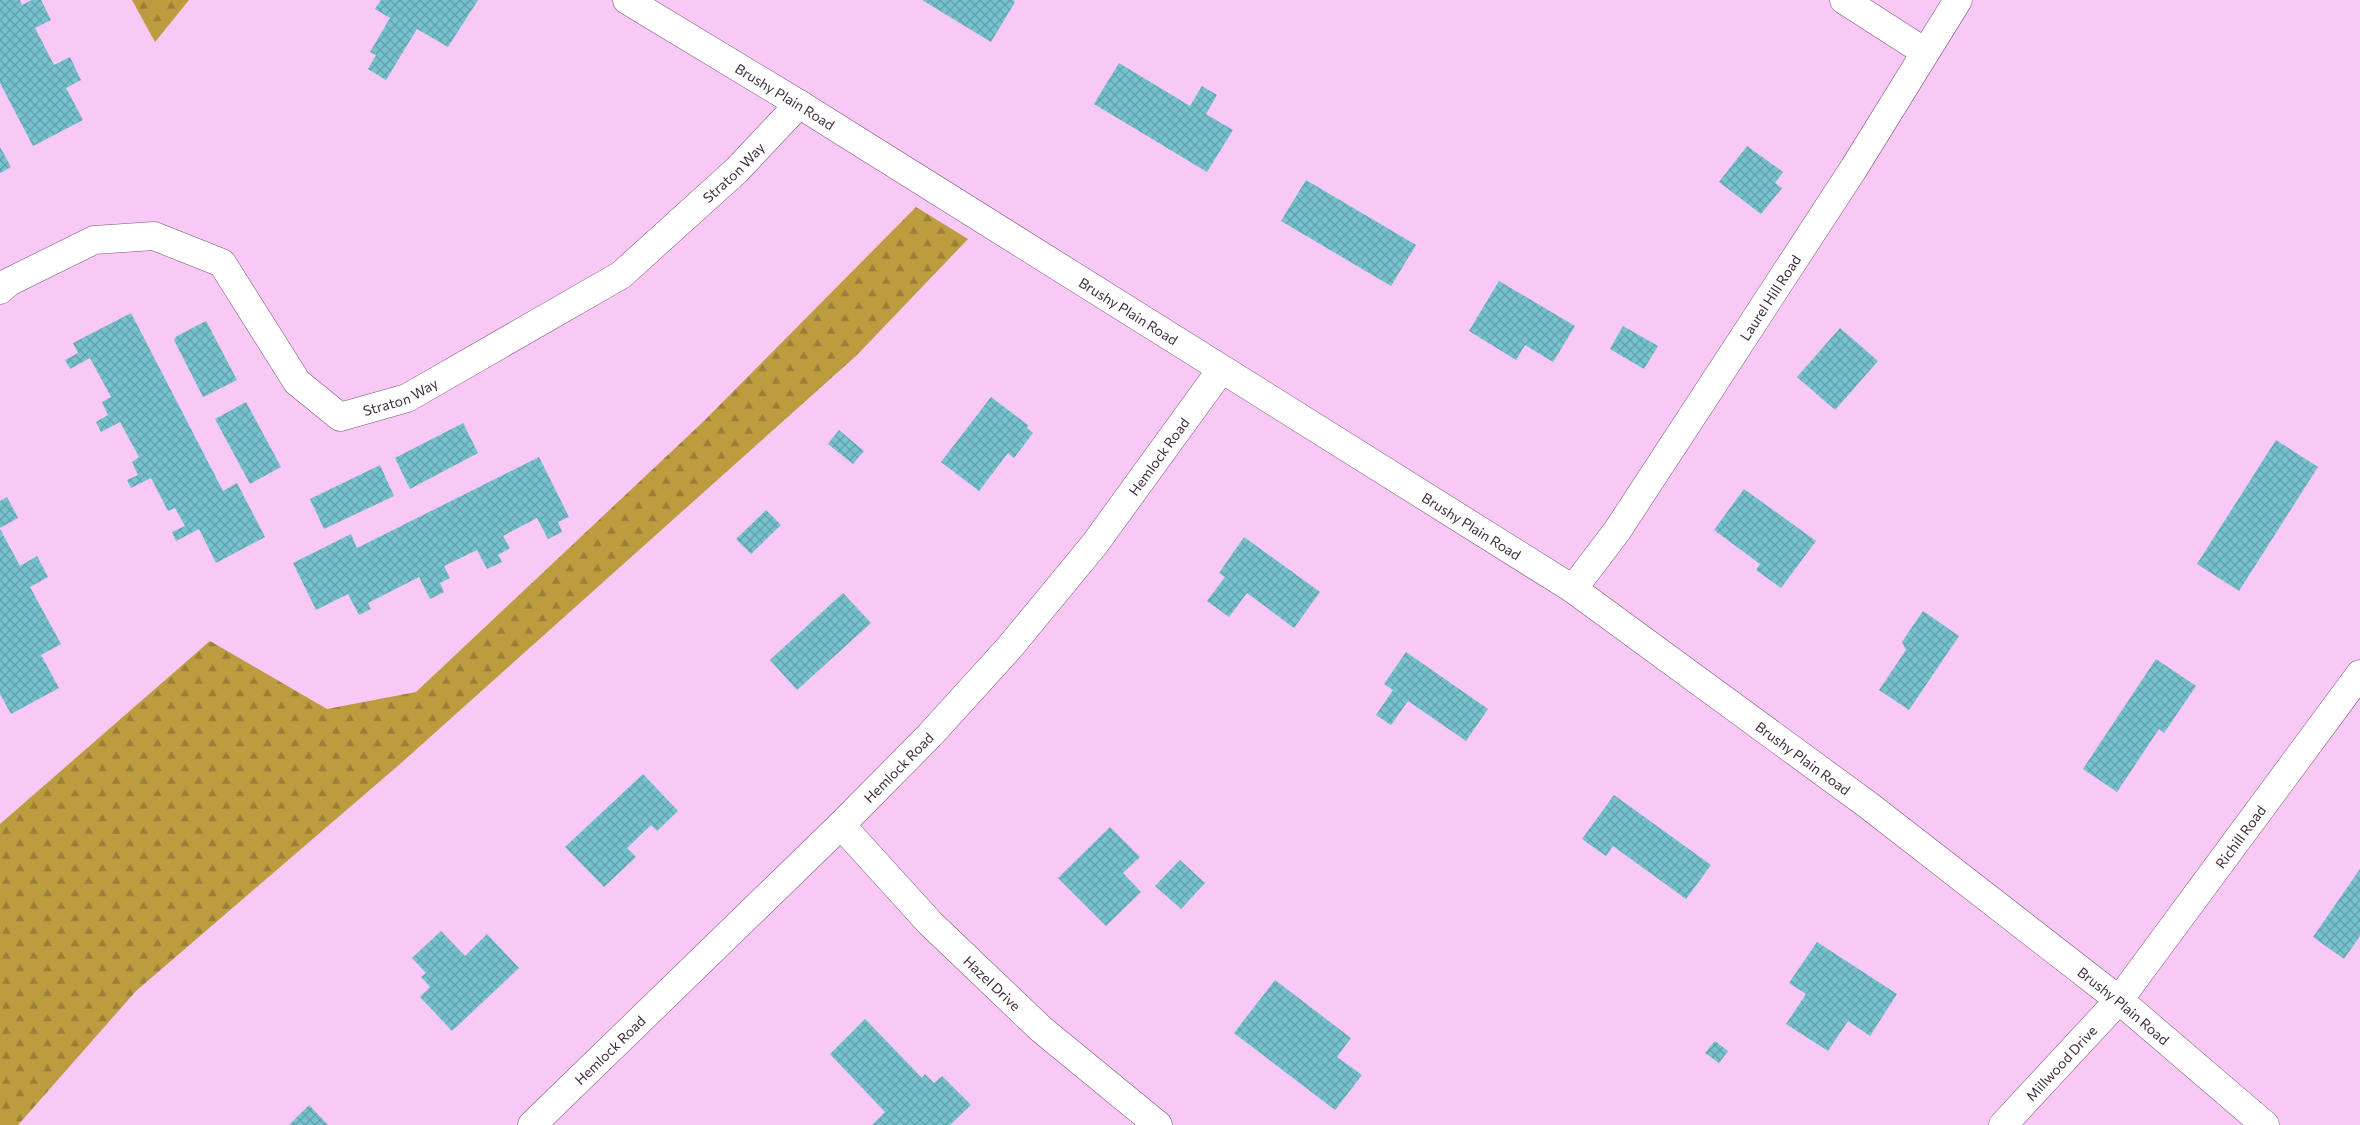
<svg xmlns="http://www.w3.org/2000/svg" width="2360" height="1125" viewBox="0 0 2360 1125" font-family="Commissioner,sans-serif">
<defs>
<pattern id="forest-firs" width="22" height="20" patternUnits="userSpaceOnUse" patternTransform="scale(1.25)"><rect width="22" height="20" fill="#bd9b3f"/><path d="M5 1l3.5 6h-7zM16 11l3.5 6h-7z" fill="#9b7f36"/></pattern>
<pattern id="building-cross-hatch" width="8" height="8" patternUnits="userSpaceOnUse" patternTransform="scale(1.25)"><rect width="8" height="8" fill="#76c3cf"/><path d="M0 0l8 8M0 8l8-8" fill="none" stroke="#629fa9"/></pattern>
</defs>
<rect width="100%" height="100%" fill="#f8c9f5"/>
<g fill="url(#forest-firs)">
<path d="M132,0H189L155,42Z"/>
<path d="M916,207L968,239L857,355L400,764L136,991L18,1125H0V824L210,641L327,709L416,692L704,421Z"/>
</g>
<g fill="url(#building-cross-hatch)">
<path d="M0,0H20L22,5L32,0H41L51,20L35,28L54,65L70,57L81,80L66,88L83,120L33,146L0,83Z"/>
<path d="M381,0H478L448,47L417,29L386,80L368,69L376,55L370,52L390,18L375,9Z"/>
<path d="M922,0H1013L1015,2L991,42Z"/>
<path d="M1119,63L1190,106L1202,86L1217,95L1206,114L1233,130L1207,172L1094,104Z"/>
<path d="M1747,146L1783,172L1775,183L1782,188L1761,214L1719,182Z"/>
<path d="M0,147L11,167L0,173Z"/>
<path d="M1306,180L1416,245L1391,286L1281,221Z"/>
<path d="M1499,281L1575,326L1553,362L1525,345L1516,360L1469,331Z"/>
<path d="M131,313L223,491L237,483L265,537L216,563L199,529L176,541L172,532L185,526L175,508L168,511L151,478L131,488L127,480L138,475L132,462L139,457L120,422L101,432L96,422L108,415L102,402L111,397L90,358L70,369L65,360L78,353L73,343Z"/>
<path d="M206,321L237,380L203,397L174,340L177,336Z"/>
<path d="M1623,326L1658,346L1644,369L1610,349Z"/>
<path d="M1840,328L1878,361L1835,410L1797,377Z"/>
<path d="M991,397L1028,425L1027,428L1033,433L1014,458L1008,453L979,491L941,462Z"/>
<path d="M246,402L281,467L250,484L215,419Z"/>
<path d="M463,423L478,453L410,489L395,458Z"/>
<path d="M839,430L864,451L853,464L828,444Z"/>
<path d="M2276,440L2318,467L2239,591L2197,564Z"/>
<path d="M539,457L569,517L558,522L562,532L548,539L537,518L503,536L510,548L498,555L502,562L487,569L477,550L444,566L450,578L440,583L444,592L430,599L419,577L368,603L371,609L359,615L348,594L316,610L293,563L351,534L357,548Z"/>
<path d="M380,465L394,496L324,529L310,499Z"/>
<path d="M1744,489L1816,541L1781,588L1756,570L1760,564L1714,530Z"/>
<path d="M7,497L18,518L0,528V501Z"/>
<path d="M766,510L781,525L751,554L736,539Z"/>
<path d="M0,529L20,566L37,556L48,577L30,587L61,644L41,655L59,688L11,714L0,694Z"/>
<path d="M1244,537L1320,592L1294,628L1247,593L1229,617L1207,601L1225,577L1219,573Z"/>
<path d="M843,593L871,623L797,690L770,660Z"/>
<path d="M1923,611L1959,636L1909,710L1879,690L1906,650L1902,642Z"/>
<path d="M1406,652L1488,709L1466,741L1408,701L1391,725L1376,715L1393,690L1384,684Z"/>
<path d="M2156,659L2196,686L2164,733L2159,729L2117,792L2083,769Z"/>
<path d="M643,774L678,811L657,831L651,825L627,848L636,857L604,887L565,847Z"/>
<path d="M1614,795L1711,865L1686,899L1613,846L1606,856L1582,839Z"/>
<path d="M1110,827L1140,857L1123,873L1141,892L1106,926L1058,878Z"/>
<path d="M1180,860L1205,883L1181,909L1155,886Z"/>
<path d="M2360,869V936L2344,959L2313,937Z"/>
<path d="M441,931L465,956L487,934L519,968L452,1031L420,997L430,987L421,977L426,973L412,958Z"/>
<path d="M1817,942L1897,994L1870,1036L1848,1021L1828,1051L1786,1024L1806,994L1789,983Z"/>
<path d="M1275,980L1351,1038L1337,1057L1362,1075L1335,1110L1234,1033Z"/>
<path d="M865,1019L922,1078L925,1074L934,1083L942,1076L971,1105L950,1125H872L885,1112L830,1054Z"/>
<path d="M1715,1041L1728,1051L1719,1063L1705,1053Z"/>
<path d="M309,1105L328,1125H289Z"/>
</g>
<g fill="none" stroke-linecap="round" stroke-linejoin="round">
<defs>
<g id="minor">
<path d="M1844,0L1925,52"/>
<path id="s1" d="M0,290L9,282L94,240L154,236L222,263L297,382L340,417L407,398L621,275L737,170L799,104"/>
<path id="s2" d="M1573,589L1617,531L1706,395L1854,168L1958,0"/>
<path id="s3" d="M841,825L930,923L1041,1029L1158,1125"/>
<path id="s4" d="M532,1125L841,825L930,735L1009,648L1094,545L1221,370"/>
<path id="s5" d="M2003,1125L2119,1000L2360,674"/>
</g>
<g id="major">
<path id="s6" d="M627,0L799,104L1573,589L1868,805L2119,1000L2265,1125"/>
</g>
</defs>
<use href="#minor" stroke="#7c537a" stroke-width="29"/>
<use href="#major" stroke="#7c537a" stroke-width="29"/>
<use href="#minor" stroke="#fff" stroke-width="28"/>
<use href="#major" stroke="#fff" stroke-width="28"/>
</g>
<g text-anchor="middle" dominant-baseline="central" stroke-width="4" stroke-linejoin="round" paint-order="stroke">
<g font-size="14" fill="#402e40" stroke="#fcfcfc">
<text stroke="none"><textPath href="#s6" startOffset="185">Brushy Plain Road</textPath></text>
<text stroke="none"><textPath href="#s1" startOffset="905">Straton Way</textPath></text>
<text stroke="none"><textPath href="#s2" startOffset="352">Laurel Hill Road</textPath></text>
<text stroke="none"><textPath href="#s6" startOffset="590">Brushy Plain Road</textPath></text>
<text stroke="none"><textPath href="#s1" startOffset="500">Straton Way</textPath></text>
<text stroke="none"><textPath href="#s4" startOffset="918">Hemlock Road</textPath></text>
<text stroke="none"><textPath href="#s6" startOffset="995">Brushy Plain Road</textPath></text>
<text stroke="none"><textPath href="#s6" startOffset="1400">Brushy Plain Road</textPath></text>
<text stroke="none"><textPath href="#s4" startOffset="512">Hemlock Road</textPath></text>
<text stroke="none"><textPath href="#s5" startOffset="374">Richill Road</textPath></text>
<text stroke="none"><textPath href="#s3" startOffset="219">Hazel Drive</textPath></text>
<text stroke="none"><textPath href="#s6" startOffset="1805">Brushy Plain Road</textPath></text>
<text stroke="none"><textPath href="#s4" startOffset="108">Hemlock Road</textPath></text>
<text stroke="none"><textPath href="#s5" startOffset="85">Millwood Drive</textPath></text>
</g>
</g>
</svg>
